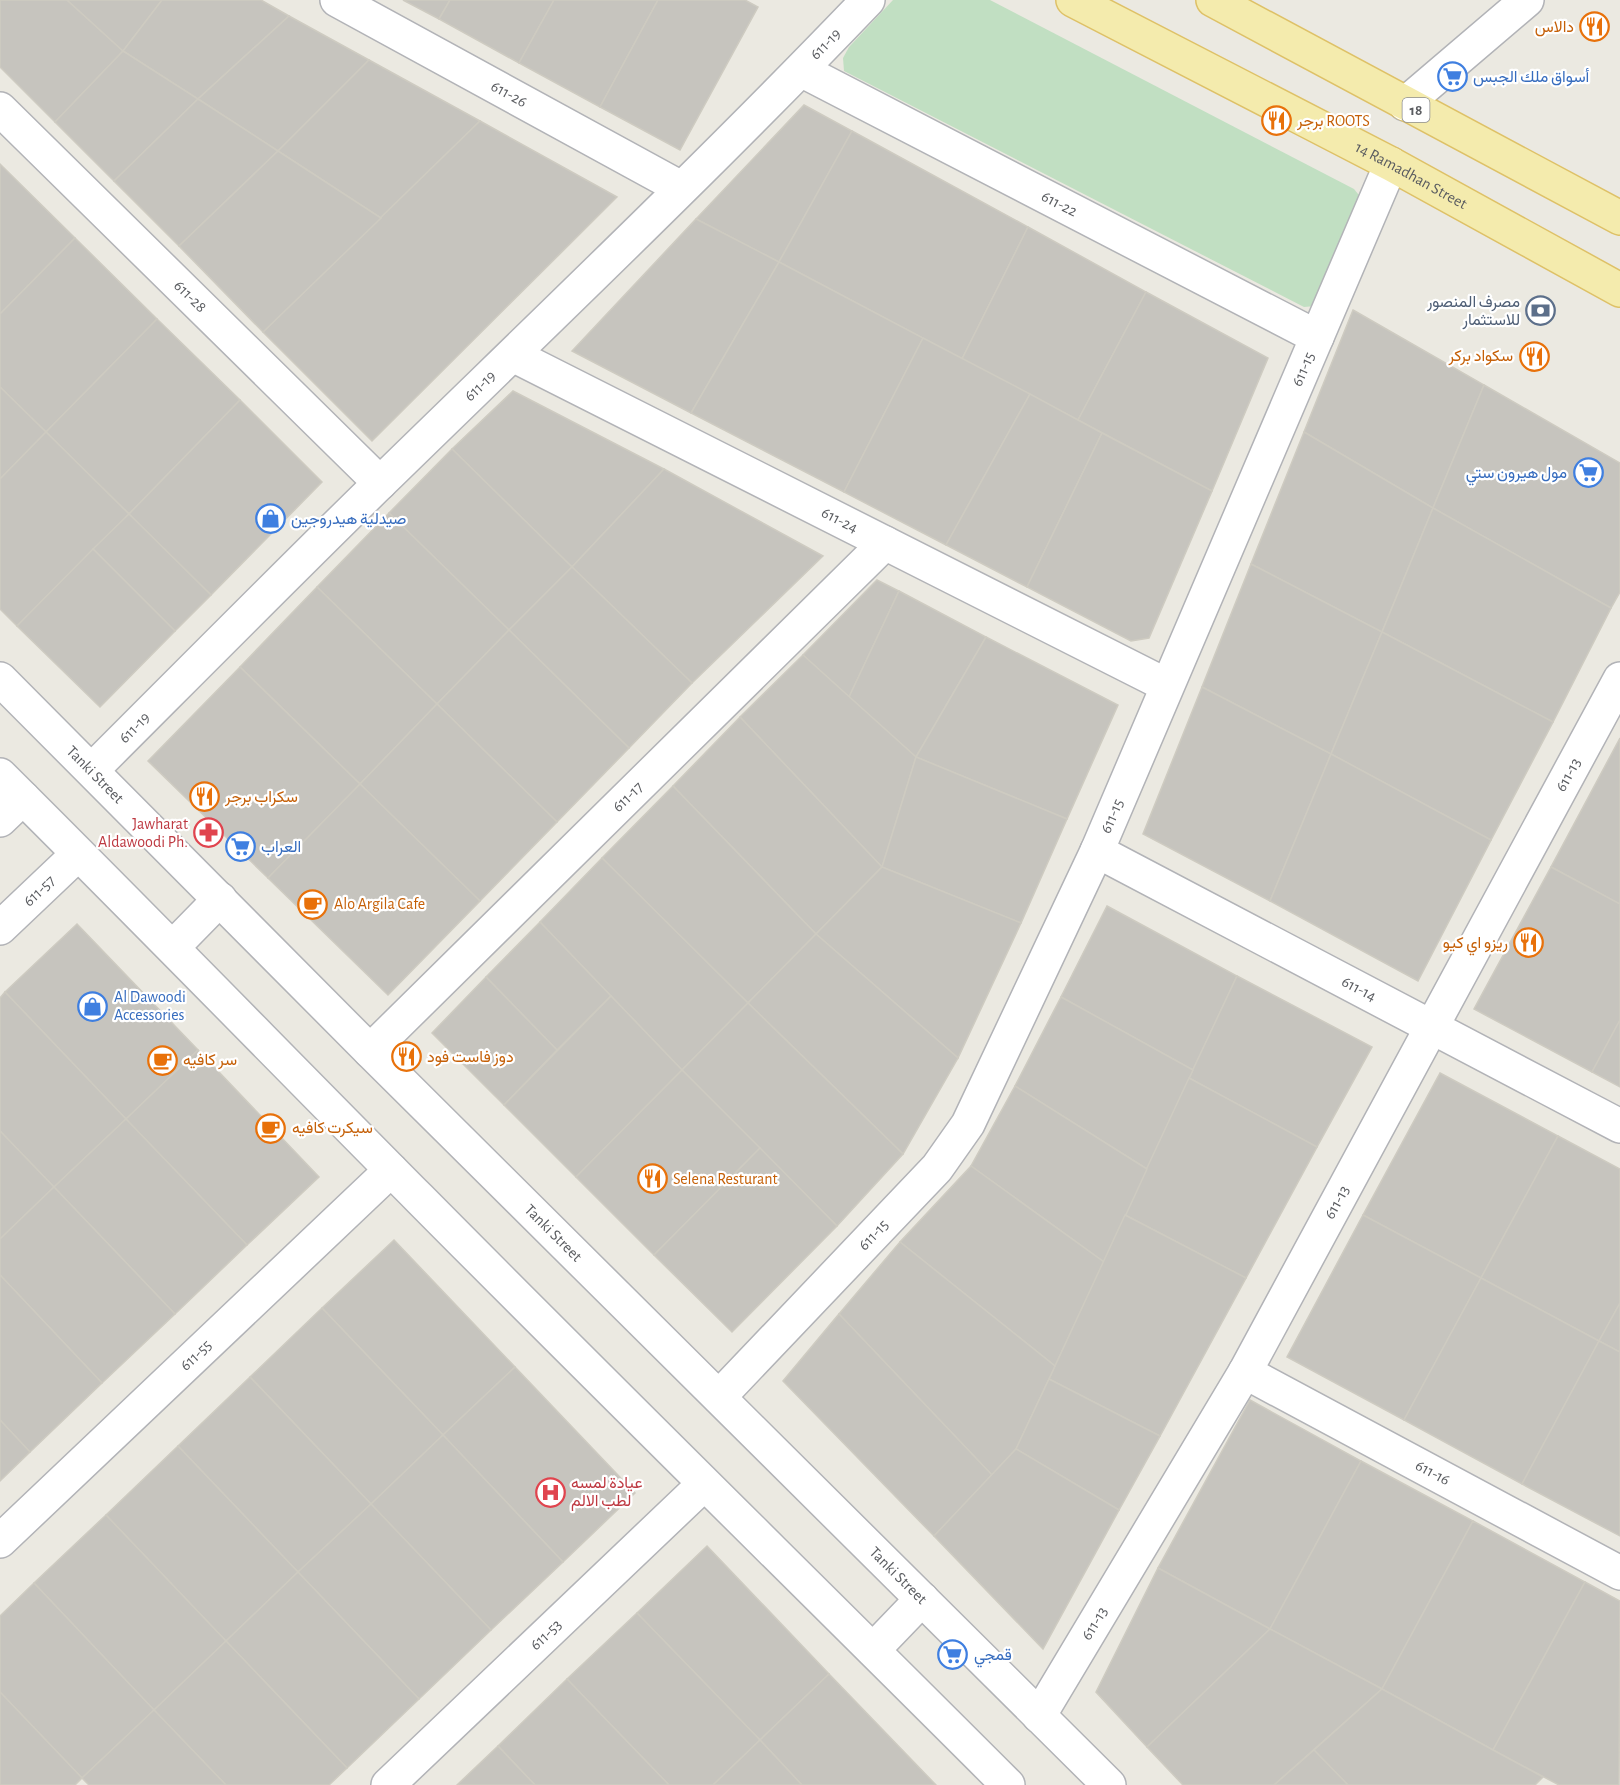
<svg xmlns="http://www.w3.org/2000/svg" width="1620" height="1785" viewBox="0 0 1620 1785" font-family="'Alegreya Sans',Vazirmatn,sans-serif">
<rect width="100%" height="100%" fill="#ebe9e1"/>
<path fill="#c1dfc2" d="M893,0H990L1354,189L1363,200L1315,306L1304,307L844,71L843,58L849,47Z"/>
<g fill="#c6c4be" stroke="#cecbc1" stroke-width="1.5">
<path d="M0,0H67L123,51L55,122L0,67Z"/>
<path d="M67,0H162L123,51Z"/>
<path d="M162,0H261L289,16L198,99L123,51Z"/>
<path d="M403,0H450L439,19Z"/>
<path d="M450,0H554L519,63L439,19Z"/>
<path d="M554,0H658L600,107L519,63Z"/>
<path d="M658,0H745L758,7L680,150L600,107Z"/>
<path d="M289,16L369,60L278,151L198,99Z"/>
<path d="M123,51L198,99L114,181L55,122Z"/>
<path d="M369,60L480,121L381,218L278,151Z"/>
<path d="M198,99L278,151L179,246L114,181Z"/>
<path d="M804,105L852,131L779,262L696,219Z"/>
<path d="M480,121L617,197L372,441L263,332Z"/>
<path d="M852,131L1028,227L962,359L779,262Z"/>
<path d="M278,151L381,218L263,332L179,246Z"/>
<path d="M0,164L75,238L0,314Z"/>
<path d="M696,219L779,262L691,413L572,351Z"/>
<path d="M1028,227L1146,292L1078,420L962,359Z"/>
<path d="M75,238L157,319L46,432L0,387V314Z"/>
<path d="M779,262L923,338L844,492L691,413Z"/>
<path d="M1146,292L1268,358L1212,491L1078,420Z"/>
<path d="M1353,310L1484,385L1433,508L1304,432Z"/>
<path d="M157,319L240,400L129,514L46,432Z"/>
<path d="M923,338L1030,394L946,545L844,492Z"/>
<path d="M1484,385L1620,463V592L1611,608L1433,508Z"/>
<path d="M0,387L46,432L0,479Z"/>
<path d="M513,391L664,469L572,567L452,449Z"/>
<path d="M1030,394L1102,433L1027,587L946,545Z"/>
<path d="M240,400L322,482L211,595L129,514Z"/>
<path d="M46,432L129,514L17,626L0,609V479Z"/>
<path d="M1304,432L1433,508L1382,632L1251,564Z"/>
<path d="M1102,433L1212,491L1149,638L1131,641L1027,587Z"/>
<path d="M452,449L572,567L509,630L389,513Z"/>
<path d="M664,469L823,556L692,683L572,567Z"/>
<path d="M1433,508L1611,608L1553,722L1382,632Z"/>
<path d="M389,513L509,630L437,704L317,587Z"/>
<path d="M129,514L211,595L175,631L93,549Z"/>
<path d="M93,549L175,631L100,707L17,626Z"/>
<path d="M1251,564L1382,632L1331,754L1202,687Z"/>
<path d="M572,567L692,683L629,748L509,630Z"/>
<path d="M877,580L899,591L849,697L803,655Z"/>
<path d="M317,587L437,704L360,784L240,667Z"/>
<path d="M899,591L986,637L916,757L849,697Z"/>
<path d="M509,630L629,748L557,822L437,704Z"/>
<path d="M1382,632L1553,722L1491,840L1331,754Z"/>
<path d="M986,637L1118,705L1067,819L916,757Z"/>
<path d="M803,655L916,757L882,867L740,717Z"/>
<path d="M240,667L360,784L268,878L148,761Z"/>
<path d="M1202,687L1331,754L1270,901L1143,834Z"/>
<path d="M437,704L557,822L480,901L360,784Z"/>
<path d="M740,717L882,867L816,934L673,786Z"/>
<path d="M1620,738V904L1551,867Z"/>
<path d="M1331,754L1491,840L1418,981L1270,901Z"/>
<path d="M916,757L1067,819L1021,923L882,867Z"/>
<path d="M360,784L480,901L388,995L268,878Z"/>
<path d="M673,786L816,934L748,1003L602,858Z"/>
<path d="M602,858L748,1003L682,1070L540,922Z"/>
<path d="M882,867L1021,923L958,1058L816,934Z"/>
<path d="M1551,867L1620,904V1020L1592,1072L1474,1009Z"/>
<path d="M1107,906L1237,976L1193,1070L1061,997Z"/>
<path d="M540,922L611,996L557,1050L486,977Z"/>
<path d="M77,924L198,1050L126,1119L5,992Z"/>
<path d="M816,934L958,1058L903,1154L748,1003Z"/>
<path d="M1237,976L1372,1047L1317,1147L1189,1078Z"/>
<path d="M486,977L557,1050L504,1105L432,1033Z"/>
<path d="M5,992L126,1119L54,1187L0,1131V998Z"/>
<path d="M611,996L682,1070L576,1177L504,1105Z"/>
<path d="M1061,997L1193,1070L1147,1169L1015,1086Z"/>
<path d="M748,1003L903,1154L837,1226L682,1070Z"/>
<path d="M1620,1020V1087L1592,1072Z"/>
<path d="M198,1050L319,1177L247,1245L126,1119Z"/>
<path d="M682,1070L760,1148L654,1255L576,1177Z"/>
<path d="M1440,1073L1558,1136L1481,1278L1363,1215Z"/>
<path d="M1189,1078L1317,1147L1246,1278L1125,1215Z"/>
<path d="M1015,1086L1147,1169L1104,1262L971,1166Z"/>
<path d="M126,1119L247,1245L175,1314L54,1187Z"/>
<path d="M0,1131L54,1187L0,1239Z"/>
<path d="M1558,1136L1620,1169V1303L1599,1341L1481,1278Z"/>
<path d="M760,1148L837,1226L732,1332L654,1255Z"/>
<path d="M971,1166L1104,1262L1055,1366L900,1242Z"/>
<path d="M54,1187L175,1314L102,1383L0,1275V1239Z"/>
<path d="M1125,1215L1246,1278L1160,1436L1049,1379Z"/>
<path d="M1363,1215L1481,1278L1404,1420L1287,1357Z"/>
<path d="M394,1240L515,1367L443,1435L322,1308Z"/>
<path d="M900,1242L1055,1366L1016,1449L992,1475L839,1314Z"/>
<path d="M0,1275L102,1383L30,1452L0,1420Z"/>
<path d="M1481,1278L1599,1341L1522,1484L1404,1420Z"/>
<path d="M1620,1303V1352L1599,1341Z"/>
<path d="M322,1308L443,1435L371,1504L250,1377Z"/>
<path d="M839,1314L992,1475L934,1536L783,1381Z"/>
<path d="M1599,1341L1620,1352V1536L1522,1484Z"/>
<path d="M515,1367L635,1493L563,1562L443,1435Z"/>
<path d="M250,1377L371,1504L298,1572L178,1446Z"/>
<path d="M1049,1379L1160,1436L1119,1510L1016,1449Z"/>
<path d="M1250,1400L1361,1461L1270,1629L1158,1568Z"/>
<path d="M0,1420L30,1452L0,1481Z"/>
<path d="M443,1435L563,1562L491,1630L371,1504Z"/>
<path d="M178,1446L298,1572L226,1641L106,1515Z"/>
<path d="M1016,1449L1119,1510L1043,1649L934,1536Z"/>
<path d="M1361,1461L1473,1521L1382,1689L1270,1629Z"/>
<path d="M371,1504L491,1630L419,1699L298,1572Z"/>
<path d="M106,1515L226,1641L154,1710L34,1583Z"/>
<path d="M1473,1521L1585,1582L1493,1750L1382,1689Z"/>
<path d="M707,1546L829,1674L760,1740L637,1613Z"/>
<path d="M1158,1568L1270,1629L1147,1747L1096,1692Z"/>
<path d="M298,1572L419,1699L347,1768L226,1641Z"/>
<path d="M1585,1582L1620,1601L1619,1785H1559L1493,1750Z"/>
<path d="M34,1583L154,1710L82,1778L0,1692V1616Z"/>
<path d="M637,1613L760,1740L713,1785H669L567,1679Z"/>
<path d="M1270,1629L1382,1689L1274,1785H1183L1147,1747Z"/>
<path d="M226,1641L347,1768L329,1785H226L154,1710Z"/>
<path d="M829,1674L936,1785H802L760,1740Z"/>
<path d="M567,1679L669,1785H535L498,1746Z"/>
<path d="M1382,1689L1493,1750L1543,1777L1535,1785H1348L1314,1750Z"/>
<path d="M0,1692L82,1778L75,1785H0Z"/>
<path d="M154,1710L226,1785H89L82,1778Z"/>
<path d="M760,1740L802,1785H713Z"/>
<path d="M498,1746L535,1785H457Z"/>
<path d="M1314,1750L1348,1785H1274Z"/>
</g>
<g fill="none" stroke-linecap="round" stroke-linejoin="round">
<defs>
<g id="minor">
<path id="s1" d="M337,0L681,188"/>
<path id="s2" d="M801,70L1317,337"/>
<path d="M1405,104L1527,0"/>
<path id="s3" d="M0,109L380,483"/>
<path id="s4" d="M513,355L1166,685"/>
<path id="s5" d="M92,770C188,674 283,578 380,483C544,323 710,165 868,0"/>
<path d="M0,820L23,798"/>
<path id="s6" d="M1097,851L1620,1126"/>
<path id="s7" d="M0,928L78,854"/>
<path id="s8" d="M370,1051L885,543"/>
<path id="s9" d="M1245,1372L1620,1573"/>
<path id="s10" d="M719,1397L937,1168L968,1124L1097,851L1391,164"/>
<path id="s11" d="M0,1541L391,1170"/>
<path id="s12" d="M1039,1716L1245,1372L1620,679"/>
<path id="s13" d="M388,1785L704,1484"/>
</g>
<g id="tertiary">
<path id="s14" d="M0,679L370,1051L1109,1785"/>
<path d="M0,775C141,915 279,1057 419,1198C614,1395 812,1589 1008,1785"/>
<path d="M173,947L220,899"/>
<path d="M873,1650L922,1599"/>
</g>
<g id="primary">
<path id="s15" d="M1073,0L1391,164L1620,290"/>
<path d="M1213,0L1620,218"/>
</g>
</defs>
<use href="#minor" stroke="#b2b3b7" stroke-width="36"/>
<use href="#tertiary" stroke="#b2b3b7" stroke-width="36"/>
<use href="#primary" stroke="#dec167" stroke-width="36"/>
<use href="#minor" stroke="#fff" stroke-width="33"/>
<use href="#tertiary" stroke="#fff" stroke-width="33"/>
<use href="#primary" stroke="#f4ebad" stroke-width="33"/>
</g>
<defs>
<symbol id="restaurant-ring" viewBox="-11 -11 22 22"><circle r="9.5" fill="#fff" stroke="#e8710a" stroke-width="1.5"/><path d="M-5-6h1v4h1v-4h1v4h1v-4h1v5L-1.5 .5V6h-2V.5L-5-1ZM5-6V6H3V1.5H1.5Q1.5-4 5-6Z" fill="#e8710a"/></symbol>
<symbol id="supermarket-ring" viewBox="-11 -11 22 22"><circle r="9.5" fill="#fff" stroke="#3f7fe0" stroke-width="1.5"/><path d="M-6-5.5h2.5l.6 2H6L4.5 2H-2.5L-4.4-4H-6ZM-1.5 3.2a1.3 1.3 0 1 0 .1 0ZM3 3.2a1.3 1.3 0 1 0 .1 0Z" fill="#3f7fe0"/></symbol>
<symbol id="bank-ring" viewBox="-11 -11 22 22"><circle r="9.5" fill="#fff" stroke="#5c6f8a" stroke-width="1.5"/><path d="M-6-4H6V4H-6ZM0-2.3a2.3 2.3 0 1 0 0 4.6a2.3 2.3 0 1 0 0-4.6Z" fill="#5c6f8a"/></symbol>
<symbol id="shop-ring" viewBox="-11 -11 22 22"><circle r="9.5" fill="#fff" stroke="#3f7fe0" stroke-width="1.5"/><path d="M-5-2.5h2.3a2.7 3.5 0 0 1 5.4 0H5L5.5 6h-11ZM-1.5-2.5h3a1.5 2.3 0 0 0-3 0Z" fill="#3f7fe0"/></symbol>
<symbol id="pharmacy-ring" viewBox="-11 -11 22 22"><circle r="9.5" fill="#fff" stroke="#e0444e" stroke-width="1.5"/><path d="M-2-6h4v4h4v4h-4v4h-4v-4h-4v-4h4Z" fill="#e0444e"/></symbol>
<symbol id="cafe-ring" viewBox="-11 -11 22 22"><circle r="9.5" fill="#fff" stroke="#e8710a" stroke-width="1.5"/><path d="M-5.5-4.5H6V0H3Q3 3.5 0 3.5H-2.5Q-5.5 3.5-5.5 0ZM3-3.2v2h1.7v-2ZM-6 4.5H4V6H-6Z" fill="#e8710a"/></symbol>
<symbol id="hospital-ring" viewBox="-11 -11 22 22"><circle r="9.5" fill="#fff" stroke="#e0444e" stroke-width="1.5"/><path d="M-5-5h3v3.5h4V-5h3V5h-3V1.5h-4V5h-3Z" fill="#e0444e"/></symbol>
</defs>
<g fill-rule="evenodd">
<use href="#restaurant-ring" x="1578" y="10" width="33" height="33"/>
<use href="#supermarket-ring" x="1436" y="60" width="33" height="33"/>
<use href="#restaurant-ring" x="1260" y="104" width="33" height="33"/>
<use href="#bank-ring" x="1524" y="294" width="33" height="33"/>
<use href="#restaurant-ring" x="1518" y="340" width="33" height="33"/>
<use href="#supermarket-ring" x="1572" y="456" width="33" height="33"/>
<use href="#shop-ring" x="254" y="502" width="33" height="33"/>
<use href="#restaurant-ring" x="188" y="780" width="33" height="33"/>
<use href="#pharmacy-ring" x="192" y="816" width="33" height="33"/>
<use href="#supermarket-ring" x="224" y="830" width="33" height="33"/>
<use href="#cafe-ring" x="296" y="888" width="33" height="33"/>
<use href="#restaurant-ring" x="1512" y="926" width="33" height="33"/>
<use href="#shop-ring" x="76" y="990" width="33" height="33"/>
<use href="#restaurant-ring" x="390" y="1040" width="33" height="33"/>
<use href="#cafe-ring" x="146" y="1044" width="33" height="33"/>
<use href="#cafe-ring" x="254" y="1112" width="33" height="33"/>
<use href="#restaurant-ring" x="636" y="1162" width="33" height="33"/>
<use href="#hospital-ring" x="534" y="1476" width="33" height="33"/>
<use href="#supermarket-ring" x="936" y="1638" width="33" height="33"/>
</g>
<g text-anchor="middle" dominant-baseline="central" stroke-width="4.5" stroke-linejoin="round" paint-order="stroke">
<rect fill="#fff" stroke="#8c8d90" stroke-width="1.5" x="1402.5" y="98" width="27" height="24" rx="4.5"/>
<g font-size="15" font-weight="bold" fill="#5a5c60">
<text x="1416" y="110">18</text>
</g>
<g font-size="16" fill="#c56008" stroke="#fff" text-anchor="start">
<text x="1574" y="27" text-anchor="end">دالاس</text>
<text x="1297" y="121">برجر ROOTS</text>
<text x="1513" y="356" text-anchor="end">سكواد بركر</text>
<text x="225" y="797">سكراب برجر</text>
<text x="334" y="904">Alo Argila Cafe</text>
<text x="1508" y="943" text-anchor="end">ريزو اي كيو</text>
<text x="427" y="1057">دوز فاست فود</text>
<text x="183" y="1060">سر كافيه</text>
<text x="292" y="1128">سيكرت كافيه</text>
<text x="673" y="1179">Selena Resturant</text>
</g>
<g font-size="16" fill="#5a5c60" stroke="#fff">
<text stroke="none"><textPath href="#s5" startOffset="1032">611-19</textPath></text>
<text stroke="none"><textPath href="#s1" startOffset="196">611-26</textPath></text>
<text stroke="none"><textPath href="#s15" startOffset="381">14 Ramadhan Street</textPath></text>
<text stroke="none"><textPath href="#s2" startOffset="291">611-22</textPath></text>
<text stroke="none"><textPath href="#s3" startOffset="267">611-28</textPath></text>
<text stroke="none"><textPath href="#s10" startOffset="1196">611-15</textPath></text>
<text stroke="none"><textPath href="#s5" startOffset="546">611-19</textPath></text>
<text stroke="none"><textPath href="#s4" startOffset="366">611-24</textPath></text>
<text stroke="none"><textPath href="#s5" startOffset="60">611-19</textPath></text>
<text stroke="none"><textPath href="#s14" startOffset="135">Tanki Street</textPath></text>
<text stroke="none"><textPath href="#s12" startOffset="1080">611-13</textPath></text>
<text stroke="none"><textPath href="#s8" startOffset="362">611-17</textPath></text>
<text stroke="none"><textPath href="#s10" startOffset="710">611-15</textPath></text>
<text stroke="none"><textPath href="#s7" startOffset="54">611-57</textPath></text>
<text stroke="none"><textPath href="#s6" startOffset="296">611-14</textPath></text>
<text stroke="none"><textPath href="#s12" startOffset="594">611-13</textPath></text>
<text stroke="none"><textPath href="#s14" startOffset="783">Tanki Street</textPath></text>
<text stroke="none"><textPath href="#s10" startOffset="224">611-15</textPath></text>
<text stroke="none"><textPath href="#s11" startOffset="270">611-55</textPath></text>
<text stroke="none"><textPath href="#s9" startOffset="213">611-16</textPath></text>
<text stroke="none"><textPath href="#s14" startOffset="1269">Tanki Street</textPath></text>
<text stroke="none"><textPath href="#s12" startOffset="108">611-13</textPath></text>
<text stroke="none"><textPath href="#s13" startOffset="218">611-53</textPath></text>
</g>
<g font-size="16" fill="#366cbe" stroke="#fff" text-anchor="start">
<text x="1473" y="77">أسواق ملك الجبس</text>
<text x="1567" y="473" text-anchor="end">مول هيرون ستي</text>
<text x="291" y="519">صيدلية هيدروجين</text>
<text x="261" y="847">العراب</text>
<text x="114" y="997">Al Dawoodi<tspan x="114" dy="18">Accessories</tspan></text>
<text x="974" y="1655">قمجي</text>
</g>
<g font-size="16" fill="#4e5e75" stroke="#fff" text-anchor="end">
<text x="1520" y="302">مصرف المنصور<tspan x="1520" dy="18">للاستثمار</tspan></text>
</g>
<g font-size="16" fill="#be3a42" stroke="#fff" text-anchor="end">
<text x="188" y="824">Jawharat<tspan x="188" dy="18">Aldawoodi Ph.</tspan></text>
<text x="571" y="1483" text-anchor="start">عيادة لمسه<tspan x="571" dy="18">لطب الالم</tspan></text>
</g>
</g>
</svg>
